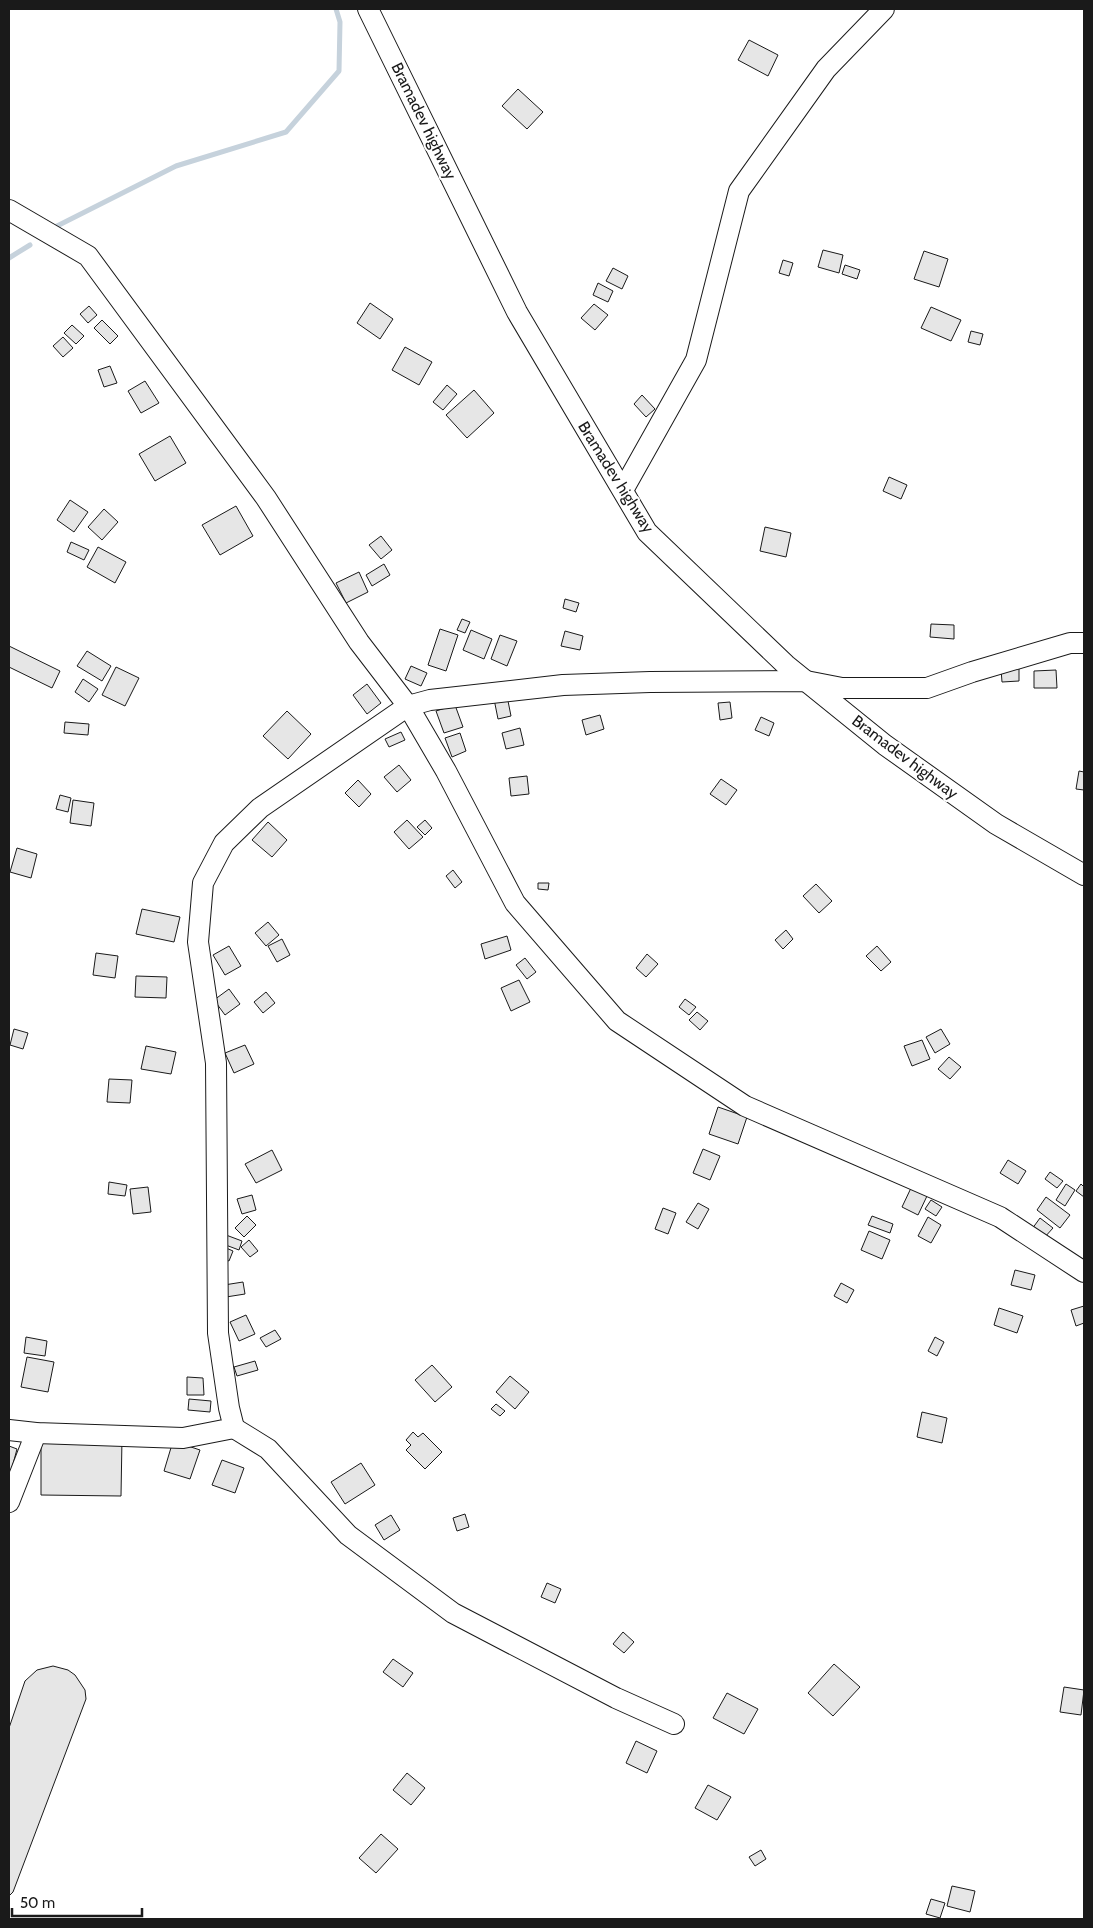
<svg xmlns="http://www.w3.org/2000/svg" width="1093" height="1928" viewBox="0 0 1093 1928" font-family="Cabin,sans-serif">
<rect width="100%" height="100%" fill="#fff"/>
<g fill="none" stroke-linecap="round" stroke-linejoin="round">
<g stroke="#c6d2dc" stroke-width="5">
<path d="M57,226L176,166L286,132L339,71L340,22L336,9"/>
<path d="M9,258L30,245"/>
</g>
</g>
<g fill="#e6e6e6" stroke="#1a1a1a">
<path d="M749,40L778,55L768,76L738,60Z"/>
<path d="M518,89L543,112L527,129L502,106Z"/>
<path d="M823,250L843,255L839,273L818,267Z"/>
<path d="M924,251L948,259L939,287L914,279Z"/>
<path d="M783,260L793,263L789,276L779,273Z"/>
<path d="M845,265L860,270L857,279L842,274Z"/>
<path d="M613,268L628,276L622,289L606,281Z"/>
<path d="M598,283L613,291L608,302L593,295Z"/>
<path d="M370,303L393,319L380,339L357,323Z"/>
<path d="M594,304L608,315L595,330L581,318Z"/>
<path d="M89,306L97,315L88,323L80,314Z"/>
<path d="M931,307L961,320L951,341L921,328Z"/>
<path d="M102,320L118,336L110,344L94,328Z"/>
<path d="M72,325L84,336L76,344L64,333Z"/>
<path d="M971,331L983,334L980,345L968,342Z"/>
<path d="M63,337L73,348L63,357L53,346Z"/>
<path d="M405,347L432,362L419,385L392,370Z"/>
<path d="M110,366L117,383L104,387L98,370Z"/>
<path d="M145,381L159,403L141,413L128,391Z"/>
<path d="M447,385L457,394L443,410L433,402Z"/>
<path d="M474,390L494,413L467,438L446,415Z"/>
<path d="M642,395L655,409L646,417L634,404Z"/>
<path d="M170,436L186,463L155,481L139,454Z"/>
<path d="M889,477L907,485L901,499L883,491Z"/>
<path d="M70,500L88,512L74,532L57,520Z"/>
<path d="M236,506L253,536L220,555L202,525Z"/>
<path d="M104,509L118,522L102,540L88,527Z"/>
<path d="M765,527L791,533L786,557L760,551Z"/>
<path d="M381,536L392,550L381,559L369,545Z"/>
<path d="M71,542L89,550L84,560L67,552Z"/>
<path d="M98,547L126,562L115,583L87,567Z"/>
<path d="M384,564L390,575L372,586L366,575Z"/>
<path d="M359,572L368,592L346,603L336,583Z"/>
<path d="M565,599L579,603L576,612L563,608Z"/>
<path d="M462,619L470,622L465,633L457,630Z"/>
<path d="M931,624L954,625V639L930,637Z"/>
<path d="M440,629L458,635L446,671L428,665Z"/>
<path d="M471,630L492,639L484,659L463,650Z"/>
<path d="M565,631L583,636L580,650L561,646Z"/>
<path d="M500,635L517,641L507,666L491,659Z"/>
<path d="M9,646L60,671L52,688L9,667Z"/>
<path d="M87,651L111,666L102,681L77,666Z"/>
<path d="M411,666L427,673L421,686L405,679Z"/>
<path d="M116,667L139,678L125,706L102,695Z"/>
<path d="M1019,668V681L1002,682L1001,669Z"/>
<path d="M1056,670L1057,688H1034V671Z"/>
<path d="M83,679L98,689L89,702L75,692Z"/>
<path d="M367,684L381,703L367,714L353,695Z"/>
<path d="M507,696L511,716L498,719L494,699Z"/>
<path d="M730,702L732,718L720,720L718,703Z"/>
<path d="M455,705L463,727L444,733L436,711Z"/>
<path d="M287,711L311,734L288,759L263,736Z"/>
<path d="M600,715L604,729L586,735L582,720Z"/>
<path d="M761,717L774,723L769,736L755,730Z"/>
<path d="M65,722L89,724L88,735L64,733Z"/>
<path d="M520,728L524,745L506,749L502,733Z"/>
<path d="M401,732L405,740L389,747L385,739Z"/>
<path d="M460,733L466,751L452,757L445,738Z"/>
<path d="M399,765L411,780L397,792L384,777Z"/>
<path d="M1079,771L1084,772V790L1076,789Z"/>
<path d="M527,776L529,794L511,796L509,778Z"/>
<path d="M721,779L737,790L726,805L710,794Z"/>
<path d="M358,780L371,794L359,807L345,793Z"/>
<path d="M60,795L71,798L68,812L56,809Z"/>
<path d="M73,800L94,803L91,826L70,823Z"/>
<path d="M407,820L423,837L409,849L394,832Z"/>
<path d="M425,820L432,828L425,835L417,827Z"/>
<path d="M268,822L287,840L272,857L252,840Z"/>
<path d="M17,848L37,854L31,878L10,872Z"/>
<path d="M453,870L462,882L455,888L446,876Z"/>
<path d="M538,883H549L548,890L538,889Z"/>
<path d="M816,884L832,901L819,913L803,896Z"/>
<path d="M142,909L180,917L174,942L136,934Z"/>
<path d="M268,922L279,935L266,946L255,933Z"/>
<path d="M786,930L793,939L783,949L775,940Z"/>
<path d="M507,936L511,950L485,959L481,944Z"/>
<path d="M282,939L290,955L277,962L268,946Z"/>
<path d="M229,946L241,966L225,975L213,955Z"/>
<path d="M877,946L891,962L881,971L866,956Z"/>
<path d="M96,953L118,956L115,978L93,975Z"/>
<path d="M647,954L658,964L646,977L636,968Z"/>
<path d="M525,958L536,972L527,979L516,965Z"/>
<path d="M136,976L167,977L166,998L135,997Z"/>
<path d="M519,980L530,1002L511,1011L501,988Z"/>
<path d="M229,989L240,1004L225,1015L214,1000Z"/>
<path d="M266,992L275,1003L263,1013L254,1002Z"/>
<path d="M685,999L696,1007L689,1015L679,1007Z"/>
<path d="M697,1012L708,1021L700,1030L689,1020Z"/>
<path d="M14,1029L28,1033L23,1049L10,1045Z"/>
<path d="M941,1029L950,1044L935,1053L926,1037Z"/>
<path d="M922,1040L930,1059L912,1066L904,1046Z"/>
<path d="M245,1045L254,1064L234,1073L225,1053Z"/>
<path d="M146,1046L176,1052L171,1074L141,1069Z"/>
<path d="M949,1057L961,1067L950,1079L938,1069Z"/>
<path d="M109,1079L132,1080L130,1103L107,1102Z"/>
<path d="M718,1107L747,1117L738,1144L709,1134Z"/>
<path d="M703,1149L720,1156L710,1180L693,1173Z"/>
<path d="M272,1150L282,1170L256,1183L245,1164Z"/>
<path d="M1008,1160L1026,1171L1018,1184L1000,1173Z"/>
<path d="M1050,1172L1063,1181L1057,1188L1045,1179Z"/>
<path d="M109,1182L127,1185L125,1196L108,1194Z"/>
<path d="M1066,1184L1075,1190L1065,1206L1056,1200Z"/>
<path d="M1081,1184L1084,1187V1197L1076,1191Z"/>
<path d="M148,1187L151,1212L133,1214L130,1189Z"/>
<path d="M911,1188L927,1196L918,1215L902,1207Z"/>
<path d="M252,1195L256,1210L242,1214L237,1199Z"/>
<path d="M1046,1197L1070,1215L1060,1228L1037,1210Z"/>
<path d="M931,1200L942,1207L936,1216L925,1209Z"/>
<path d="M698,1203L709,1209L698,1229L686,1222Z"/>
<path d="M663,1208L676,1213L668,1234L655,1229Z"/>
<path d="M247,1216L256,1225L244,1237L235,1228Z"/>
<path d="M872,1216L893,1224L890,1233L868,1225Z"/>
<path d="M928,1217L941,1225L931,1243L918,1236Z"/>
<path d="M1040,1218L1053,1228L1044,1238L1032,1229Z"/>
<path d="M869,1231L890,1240L882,1259L861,1250Z"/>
<path d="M226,1235L242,1241L239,1250L223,1244Z"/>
<path d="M249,1240L258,1251L250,1257L241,1247Z"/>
<path d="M224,1247L233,1251L229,1261L220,1258Z"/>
<path d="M1015,1270L1035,1275L1031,1290L1011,1285Z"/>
<path d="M243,1282L245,1294L226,1297L224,1285Z"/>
<path d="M841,1283L854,1290L847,1303L834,1296Z"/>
<path d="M1084,1306V1323L1076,1326L1071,1310Z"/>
<path d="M999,1308L1023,1316L1017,1333L994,1325Z"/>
<path d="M246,1315L255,1334L239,1341L230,1322Z"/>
<path d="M275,1330L281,1339L266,1347L260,1338Z"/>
<path d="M26,1337L47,1341L45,1356L24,1353Z"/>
<path d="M935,1337L944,1342L937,1356L928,1351Z"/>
<path d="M27,1357L54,1362L48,1392L21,1387Z"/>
<path d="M255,1361L258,1370L237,1376L234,1367Z"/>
<path d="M432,1365L452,1387L435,1402L415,1380Z"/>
<path d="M510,1376L529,1392L515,1409L496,1392Z"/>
<path d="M187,1377L203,1378L204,1395H187Z"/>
<path d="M189,1399L211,1401L210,1412L188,1410Z"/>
<path d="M496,1404L505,1411L500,1416L491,1409Z"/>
<path d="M922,1412L947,1418L942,1443L917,1437Z"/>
<path d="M413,1432L418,1437L423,1433L442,1452L425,1469L406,1450L411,1445L406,1440Z"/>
<path d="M41,1438H122L121,1496L41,1495Z"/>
<path d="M173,1441L200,1450L190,1479L164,1471Z"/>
<path d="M9,1446L17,1449L9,1479Z"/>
<path d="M222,1460L244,1468L235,1493L212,1485Z"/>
<path d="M361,1463L375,1485L345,1504L331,1482Z"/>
<path d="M465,1514L469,1527L457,1531L453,1518Z"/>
<path d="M391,1515L400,1530L384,1540L375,1525Z"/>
<path d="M547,1583L561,1589L555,1603L541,1597Z"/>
<path d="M623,1632L634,1642L624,1653L613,1644Z"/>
<path d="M393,1659L413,1673L403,1687L383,1672Z"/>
<path d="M834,1664L860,1687L833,1716L808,1693Z"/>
<path d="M53,1666L68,1670L75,1675L85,1690L86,1699L13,1892L9,1896V1728L25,1681L37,1670Z"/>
<path d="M1064,1687L1084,1690L1081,1715L1060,1712Z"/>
<path d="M727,1693L758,1709L744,1734L713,1718Z"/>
<path d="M636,1741L657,1751L647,1773L626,1763Z"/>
<path d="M407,1773L425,1788L411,1805L393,1790Z"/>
<path d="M708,1785L731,1797L717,1820L695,1808Z"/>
<path d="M381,1834L398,1849L376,1873L359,1858Z"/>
<path d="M761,1850L766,1859L755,1866L749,1857Z"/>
<path d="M952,1886L975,1891L970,1912L947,1906Z"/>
<path d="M931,1899L945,1903L940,1918L926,1914Z"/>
</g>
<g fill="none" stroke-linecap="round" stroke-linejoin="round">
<defs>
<g id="minor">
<path d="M368,9L517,312L647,532L786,665L885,745L996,824L1084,875"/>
<path d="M9,210L88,256L266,498L359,642L408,706L446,771L515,903L617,1021L745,1106L1000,1217L1084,1272"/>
<path d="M623,490L696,360L739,191L826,69L884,9"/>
<path d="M234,1428L268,1449L348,1535L453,1613L616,1698L674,1724"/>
<path d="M9,1430L36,1433L183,1438L234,1428L229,1408L218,1333L216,1063L198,942L203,883L224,843L260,808L408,706L430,700L563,685L650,682L806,681L842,688H927L972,672L1070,643H1084"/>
<path d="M9,1502L36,1433"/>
</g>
</defs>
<use href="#minor" stroke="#1a1a1a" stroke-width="22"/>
<use href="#minor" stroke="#fff" stroke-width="20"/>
</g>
<g text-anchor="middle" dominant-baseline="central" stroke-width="4" stroke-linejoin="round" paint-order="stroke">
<g font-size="16" fill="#1a1a1a" stroke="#fff">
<text transform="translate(424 121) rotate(64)">Bramadev highway</text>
<text transform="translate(616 477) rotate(58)">Bramadev highway</text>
<text transform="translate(905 757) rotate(37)">Bramadev highway</text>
</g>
</g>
<rect width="1093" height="1928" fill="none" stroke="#1a1a1a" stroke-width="20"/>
<path d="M12 1908v8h130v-8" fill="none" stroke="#1a1a1a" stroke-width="2.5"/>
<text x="20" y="1908" font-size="15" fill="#1a1a1a" stroke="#ffffff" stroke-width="4" paint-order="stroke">50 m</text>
</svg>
